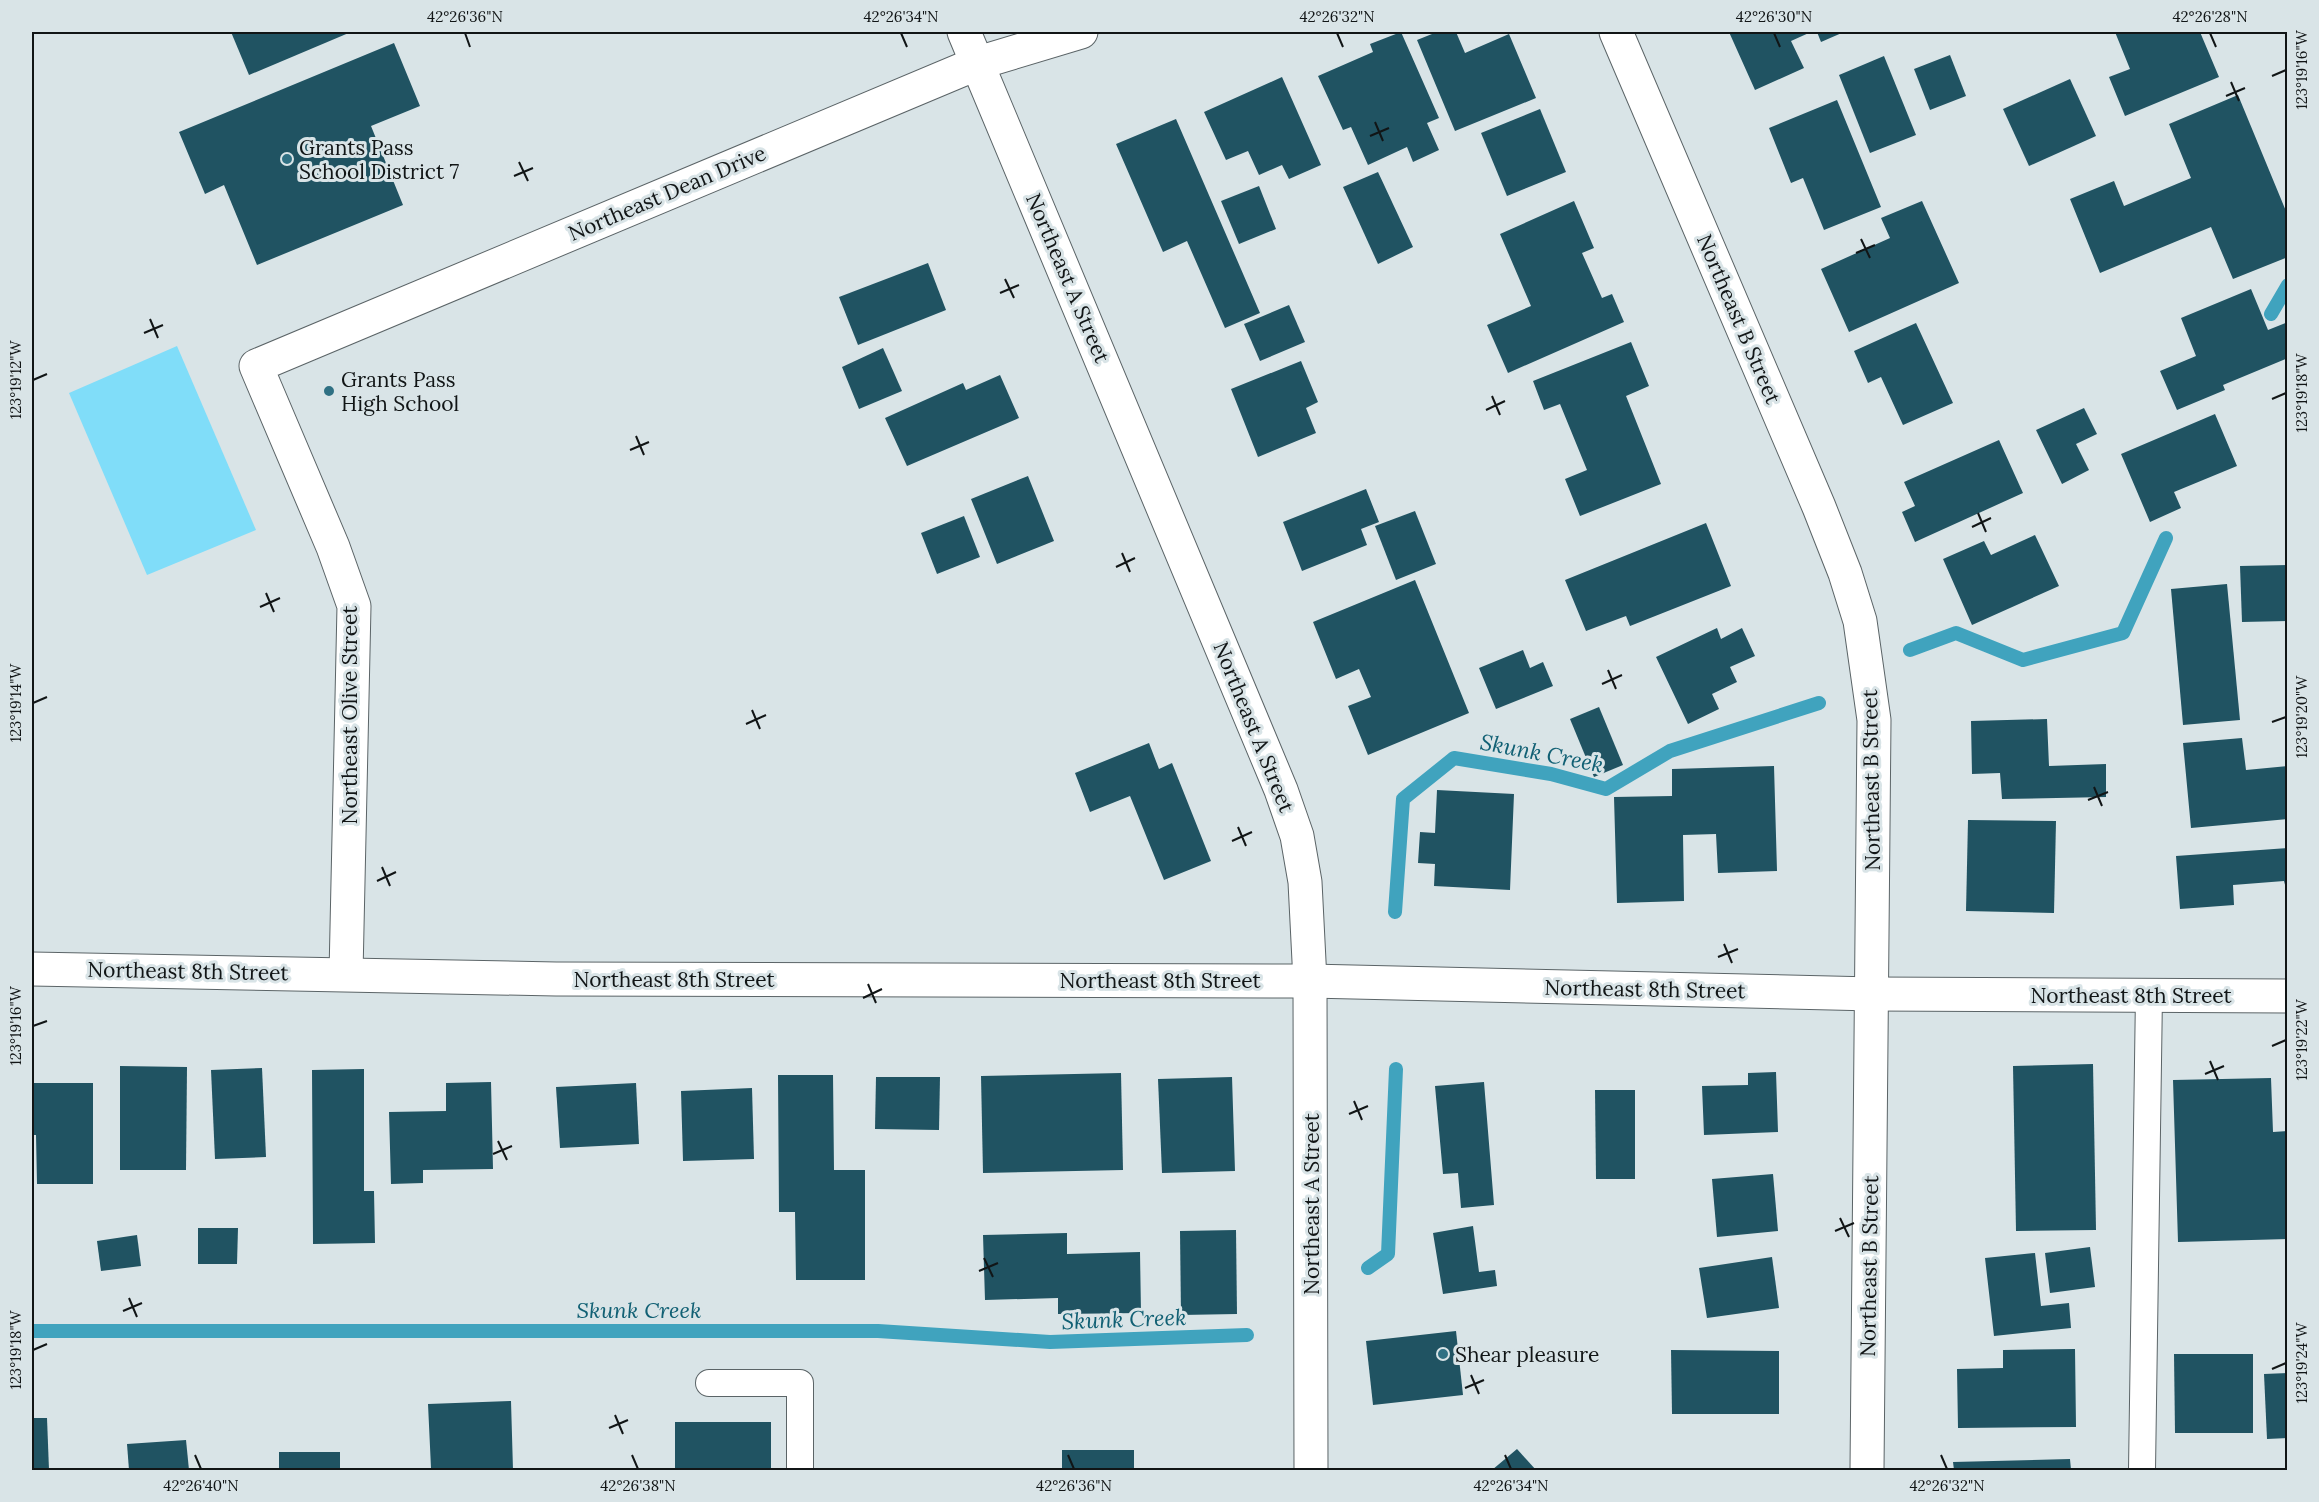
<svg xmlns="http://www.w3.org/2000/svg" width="2319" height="1502" viewBox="0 0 2319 1502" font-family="Lora,serif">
<rect width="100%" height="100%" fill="#d9e4e7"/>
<path fill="#80ddf9" d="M177,346L256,530L147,575L69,393Z"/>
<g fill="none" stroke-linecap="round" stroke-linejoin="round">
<g stroke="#40a3be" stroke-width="14">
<path d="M2271,314L2288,285"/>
<path d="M1910,650L1956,633L2023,660L2123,633L2166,538"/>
<path d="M1395,912L1403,799L1454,758L1551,774L1606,789L1670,751L1819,703"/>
<path d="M1368,1268L1388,1254L1396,1069"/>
<path d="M32,1331H878L1050,1342L1247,1335"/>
</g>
</g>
<g fill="#205362">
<path d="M231,32H351L249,75Z"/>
<path d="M1401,32L1439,118L1427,123L1439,150L1413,162L1407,147L1368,165L1351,127L1343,130L1318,76L1373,52L1370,44Z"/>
<path d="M1437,32H1456L1465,53L1509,34L1536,98L1455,131L1417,40Z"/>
<path d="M1729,32H1811L1791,41L1804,68L1755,90Z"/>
<path d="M1817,32H1844L1821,42Z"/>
<path d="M2115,32H2200L2219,77L2125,116L2109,77L2130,69Z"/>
<path d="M394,43L420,106L371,126L403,205L257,265L224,185L205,194L179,132Z"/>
<path d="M1950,55L1966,96L1930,110L1914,69Z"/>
<path d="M1884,56L1916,135L1870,153L1839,75Z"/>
<path d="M1282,77L1321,165L1289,179L1282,165L1259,175L1248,151L1226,160L1204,112Z"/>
<path d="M2070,79L2096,136L2029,166L2003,109Z"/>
<path d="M2238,95L2288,216V257L2233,279L2211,227L2100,273L2070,199L2114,181L2124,206L2191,178L2169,124Z"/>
<path d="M1837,100L1881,207L1824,230L1803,178L1791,183L1769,128Z"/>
<path d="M1540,109L1566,172L1507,196L1481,133Z"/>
<path d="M1176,119L1260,313L1225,328L1187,241L1163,252L1116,144Z"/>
<path d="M1378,172L1413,247L1378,264L1343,187Z"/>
<path d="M1259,186L1276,229L1239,244L1221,201Z"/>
<path d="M1574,201L1594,248L1582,253L1602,298L1612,294L1624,322L1508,373L1487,325L1531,306L1500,234Z"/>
<path d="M1922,201L1959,283L1849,332L1821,269L1890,238L1881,218Z"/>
<path d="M928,263L946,310L858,345L839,297Z"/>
<path d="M2251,289L2268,330L2288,322V358L2223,385L2225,390L2177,410L2160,371L2196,356L2181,318Z"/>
<path d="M1289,305L1305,342L1260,361L1244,324Z"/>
<path d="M1916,323L1953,403L1903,425L1881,377L1868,383L1854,351Z"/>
<path d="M1631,342L1649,386L1626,396L1661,484L1580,516L1565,479L1587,470L1560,404L1544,410L1533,381Z"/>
<path d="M883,348L902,391L859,409L842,367Z"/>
<path d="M1301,361L1318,402L1306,408L1316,433L1258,457L1231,389Z"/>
<path d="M1000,375L1019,418L907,466L885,418L963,383L966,390Z"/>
<path d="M2084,408L2097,434L2076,444L2089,470L2062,484L2036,430Z"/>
<path d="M2215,414L2237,466L2174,492L2181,508L2150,522L2121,454Z"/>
<path d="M1999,440L2023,493L1915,542L1902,512L1915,506L1904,482Z"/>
<path d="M1028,476L1054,541L997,564L971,499Z"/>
<path d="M1366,489L1379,522L1361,529L1367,545L1302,571L1283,522Z"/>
<path d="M1415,511L1436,564L1396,580L1375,526Z"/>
<path d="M964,516L980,557L937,574L921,533Z"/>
<path d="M1706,523L1731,586L1630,626L1626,616L1586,631L1565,580Z"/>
<path d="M2035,535L2059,586L1972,625L1943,559L1984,541L1991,555Z"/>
<path d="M2288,565V621L2242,622L2240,566Z"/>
<path d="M1415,580L1469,713L1368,755L1348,706L1371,697L1359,669L1336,679L1313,622Z"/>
<path d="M2227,584L2240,720L2183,725L2171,589Z"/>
<path d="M1717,628L1721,639L1742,628L1755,656L1730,667L1737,682L1712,694L1719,709L1688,724L1656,657Z"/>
<path d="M1523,650L1530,668L1543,662L1553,686L1496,709L1479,668Z"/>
<path d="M1599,707L1623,765L1594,777L1570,719Z"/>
<path d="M2047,719L2049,766L2106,764V797L2002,799L2000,773L1972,774L1971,721Z"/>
<path d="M2242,738L2246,770L2288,766V819L2191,828L2183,743Z"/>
<path d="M1149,743L1159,769L1172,763L1211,861L1164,880L1130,796L1090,812L1075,773Z"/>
<path d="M1774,766L1777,871L1718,873L1716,834L1683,835L1684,901L1617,903L1614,797L1672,796V769Z"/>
<path d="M1437,790L1514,794L1510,890L1434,886L1435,864L1418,863L1420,832L1435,833Z"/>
<path d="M1968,820L2056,821L2054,913L1966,911Z"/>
<path d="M2288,848V896L2284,881L2233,885L2234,905L2180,909L2176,856Z"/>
<path d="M2093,1064L2096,1230L2016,1231L2013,1066Z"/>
<path d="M120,1066L187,1067L186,1170H120Z"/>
<path d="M262,1068L266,1157L215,1159L211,1070Z"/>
<path d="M364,1069V1191H374L375,1243L313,1244L312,1070Z"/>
<path d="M1776,1072L1778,1132L1704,1135L1702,1086L1748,1085V1073Z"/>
<path d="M1121,1073L1123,1170L983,1173L981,1076Z"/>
<path d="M778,1075H833L834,1170H865V1280H796L795,1212H779Z"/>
<path d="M876,1077H940L939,1130L875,1129Z"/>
<path d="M1232,1077L1235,1171L1162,1173L1158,1079Z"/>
<path d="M2271,1078L2273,1132L2288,1131V1239L2178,1242L2173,1080Z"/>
<path d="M491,1082L493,1169L423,1170V1183L391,1184L389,1112L446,1111V1083Z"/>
<path d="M1484,1082L1494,1205L1461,1208L1458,1173L1443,1174L1435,1086Z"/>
<path d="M32,1083H93V1184H37L36,1135H32Z"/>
<path d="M636,1083L639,1144L560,1148L556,1087Z"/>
<path d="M752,1088L754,1159L683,1161L681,1091Z"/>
<path d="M1595,1090H1635V1179H1596Z"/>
<path d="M1773,1174L1778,1231L1717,1237L1712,1179Z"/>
<path d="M1473,1226L1479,1272L1495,1270L1497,1286L1443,1294L1433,1233Z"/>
<path d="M198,1228H238L237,1264H198Z"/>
<path d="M1236,1230L1237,1314L1181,1315L1180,1231Z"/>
<path d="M1067,1233V1254L1140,1252L1141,1313L1058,1314V1298L985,1300L983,1235Z"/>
<path d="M137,1235L141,1266L101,1271L97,1241Z"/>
<path d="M2090,1247L2095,1287L2050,1293L2045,1253Z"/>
<path d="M2035,1253L2041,1306L2069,1303L2071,1328L1994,1336L1985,1258Z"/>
<path d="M1772,1257L1779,1308L1707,1318L1699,1268Z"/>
<path d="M1456,1331L1463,1395L1373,1405L1366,1341Z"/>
<path d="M2075,1349L2076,1427L1958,1428L1957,1369L2003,1368V1350Z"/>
<path d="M1671,1350L1779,1351V1414H1672Z"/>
<path d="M2174,1354H2253V1433H2175Z"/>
<path d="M2288,1373V1438L2267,1439L2264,1374Z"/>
<path d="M511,1401L513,1470H407L431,1468L428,1404Z"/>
<path d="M32,1418H47L49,1470H32Z"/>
<rect x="675" y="1422" width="96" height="48"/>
<path d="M186,1440L189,1470H129L127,1444Z"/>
<path d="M1517,1449L1536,1470H1492Z"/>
<rect x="1062" y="1450" width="72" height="20"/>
<rect x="279" y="1452" width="61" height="18"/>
<path d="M2070,1459L2071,1470H1954L1953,1462Z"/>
</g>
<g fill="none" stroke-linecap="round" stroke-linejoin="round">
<defs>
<g id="lane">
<path d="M709,1383H800V1470"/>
<path d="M2142,1470L2149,994"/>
</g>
<g id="street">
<path d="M1616,32L1819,507L1845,573L1860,621L1874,720L1867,1470"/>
<path d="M32,969L556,979L1310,981L1873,994L2288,996"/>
<path d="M346,974L354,606L333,547L256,366L978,63L1081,32"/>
</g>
<path id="secondary" d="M964,32L1281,790L1297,836L1305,882L1310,981L1311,1470"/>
</defs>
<use href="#lane" stroke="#5b6467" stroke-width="28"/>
<use href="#street" stroke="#5b6467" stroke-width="35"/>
<use href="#secondary" stroke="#5b6467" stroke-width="35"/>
<use href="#lane" stroke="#fff" stroke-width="26"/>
<use href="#street" stroke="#fff" stroke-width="33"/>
<use href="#secondary" stroke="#fff" stroke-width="33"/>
</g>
<path fill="none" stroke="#111516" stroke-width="2" d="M465,33L470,47M901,33L907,47M1337,33L1343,47M1774,33L1780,47M2210,33L2216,47M2272,76L2286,70M2231,82L2239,101M2226,96L2245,88M1375,122L1383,141M1370,136L1389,128M519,162L528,181M514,176L533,168M1861,239L1870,258M1856,253L1875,245M1005,279L1014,298M1000,293L1019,285M150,319L158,338M144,333L163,325M33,380L47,374M1492,396L1500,415M2272,399L2286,393M1486,410L1505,401M636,436L644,455M630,450L649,442M1978,513L1986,532M1972,527L1991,518M1122,553L1130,572M1116,567L1135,558M266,593L274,612M260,607L280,598M1608,670L1616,689M1602,684L1622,675M33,703L47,697M752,710L760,729M2272,722L2286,717M746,724L766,715M2094,787L2102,806M2088,800L2108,792M1238,827L1246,846M1232,841L1252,832M382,867L390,886M377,881L396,872M1724,944L1732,963M1718,957L1738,949M868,984L876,1003M863,998L882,989M33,1026L47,1021M2272,1046L2286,1040M2210,1061L2218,1080M2205,1074L2224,1066M1354,1101L1362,1120M1349,1114L1368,1106M498,1141L507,1160M493,1154L512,1146M1840,1218L1849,1237M1835,1231L1854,1223M984,1258L993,1277M979,1271L998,1263M129,1298L137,1317M123,1311L142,1303M33,1350L47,1344M2272,1369L2286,1363M1471,1375L1479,1394M1465,1388L1484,1380M615,1415L623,1434M609,1428L628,1420M195,1455L201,1469M632,1455L638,1469M1068,1455L1074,1469M1505,1455L1511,1469M1941,1455L1947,1469"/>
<g fill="#2f7083" stroke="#d9e4e7" stroke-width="2">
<circle cx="287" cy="159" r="6"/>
<circle cx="329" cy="391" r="6"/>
<circle cx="1443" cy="1354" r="6"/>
</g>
<g text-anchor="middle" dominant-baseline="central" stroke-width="6" stroke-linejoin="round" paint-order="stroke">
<g font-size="21" fill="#111516" stroke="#d9e4e7" text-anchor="start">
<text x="299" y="147">Grants Pass<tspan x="299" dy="24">School District 7</tspan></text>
<text x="341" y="379">Grants Pass<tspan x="341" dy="24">High School</tspan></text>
<text x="1455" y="1354">Shear pleasure</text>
</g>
<g font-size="21" fill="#111516" stroke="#d9e4e7">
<text transform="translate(667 193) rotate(-23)">Northeast Dean Drive</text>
<text transform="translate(1068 278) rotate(67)">Northeast A Street</text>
<text transform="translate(1739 319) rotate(67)">Northeast B Street</text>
<text transform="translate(349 715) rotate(-90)">Northeast Olive Street</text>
<text transform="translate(1254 727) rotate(68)">Northeast A Street</text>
<text transform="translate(1871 780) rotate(-91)">Northeast B Street</text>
<text transform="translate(188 971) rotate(1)">Northeast 8th Street</text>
<text x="674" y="979">Northeast 8th Street</text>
<text x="1160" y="980">Northeast 8th Street</text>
<text transform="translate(1645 989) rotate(1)">Northeast 8th Street</text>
<text x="2131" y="995">Northeast 8th Street</text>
<text transform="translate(1311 1204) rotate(-90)">Northeast A Street</text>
<text transform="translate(1869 1266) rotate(-89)">Northeast B Street</text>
</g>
<g font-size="22" font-style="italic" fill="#116074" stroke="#d9e4e7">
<text transform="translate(1542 753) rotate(11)">Skunk Creek</text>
<text x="639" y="1310">Skunk Creek</text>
<text transform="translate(1124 1319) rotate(-2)">Skunk Creek</text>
</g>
</g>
<rect width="2319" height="1502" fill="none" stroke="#d9e4e7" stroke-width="66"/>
<rect x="33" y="33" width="2253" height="1436" fill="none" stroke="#111516" stroke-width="2"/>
<g font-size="15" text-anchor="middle" fill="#111516">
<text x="465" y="22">42°26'36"N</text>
<text x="901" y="22">42°26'34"N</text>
<text x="1337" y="22">42°26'32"N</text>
<text x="1774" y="22">42°26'30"N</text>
<text x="2210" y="22">42°26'28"N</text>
<text transform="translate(2302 70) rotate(-90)" y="5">123°19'16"W</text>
<text transform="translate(16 380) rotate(-90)" y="5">123°19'12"W</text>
<text transform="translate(2302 393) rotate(-90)" y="5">123°19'18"W</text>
<text transform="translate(16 703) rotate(-90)" y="5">123°19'14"W</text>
<text transform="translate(2302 717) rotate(-90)" y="5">123°19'20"W</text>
<text transform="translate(16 1026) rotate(-90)" y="5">123°19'16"W</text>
<text transform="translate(2302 1040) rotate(-90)" y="5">123°19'22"W</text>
<text transform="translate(16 1350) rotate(-90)" y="5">123°19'18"W</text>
<text transform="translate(2302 1363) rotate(-90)" y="5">123°19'24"W</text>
<text x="201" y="1491">42°26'40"N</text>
<text x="638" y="1491">42°26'38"N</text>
<text x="1074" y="1491">42°26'36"N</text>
<text x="1511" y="1491">42°26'34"N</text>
<text x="1947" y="1491">42°26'32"N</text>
</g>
</svg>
